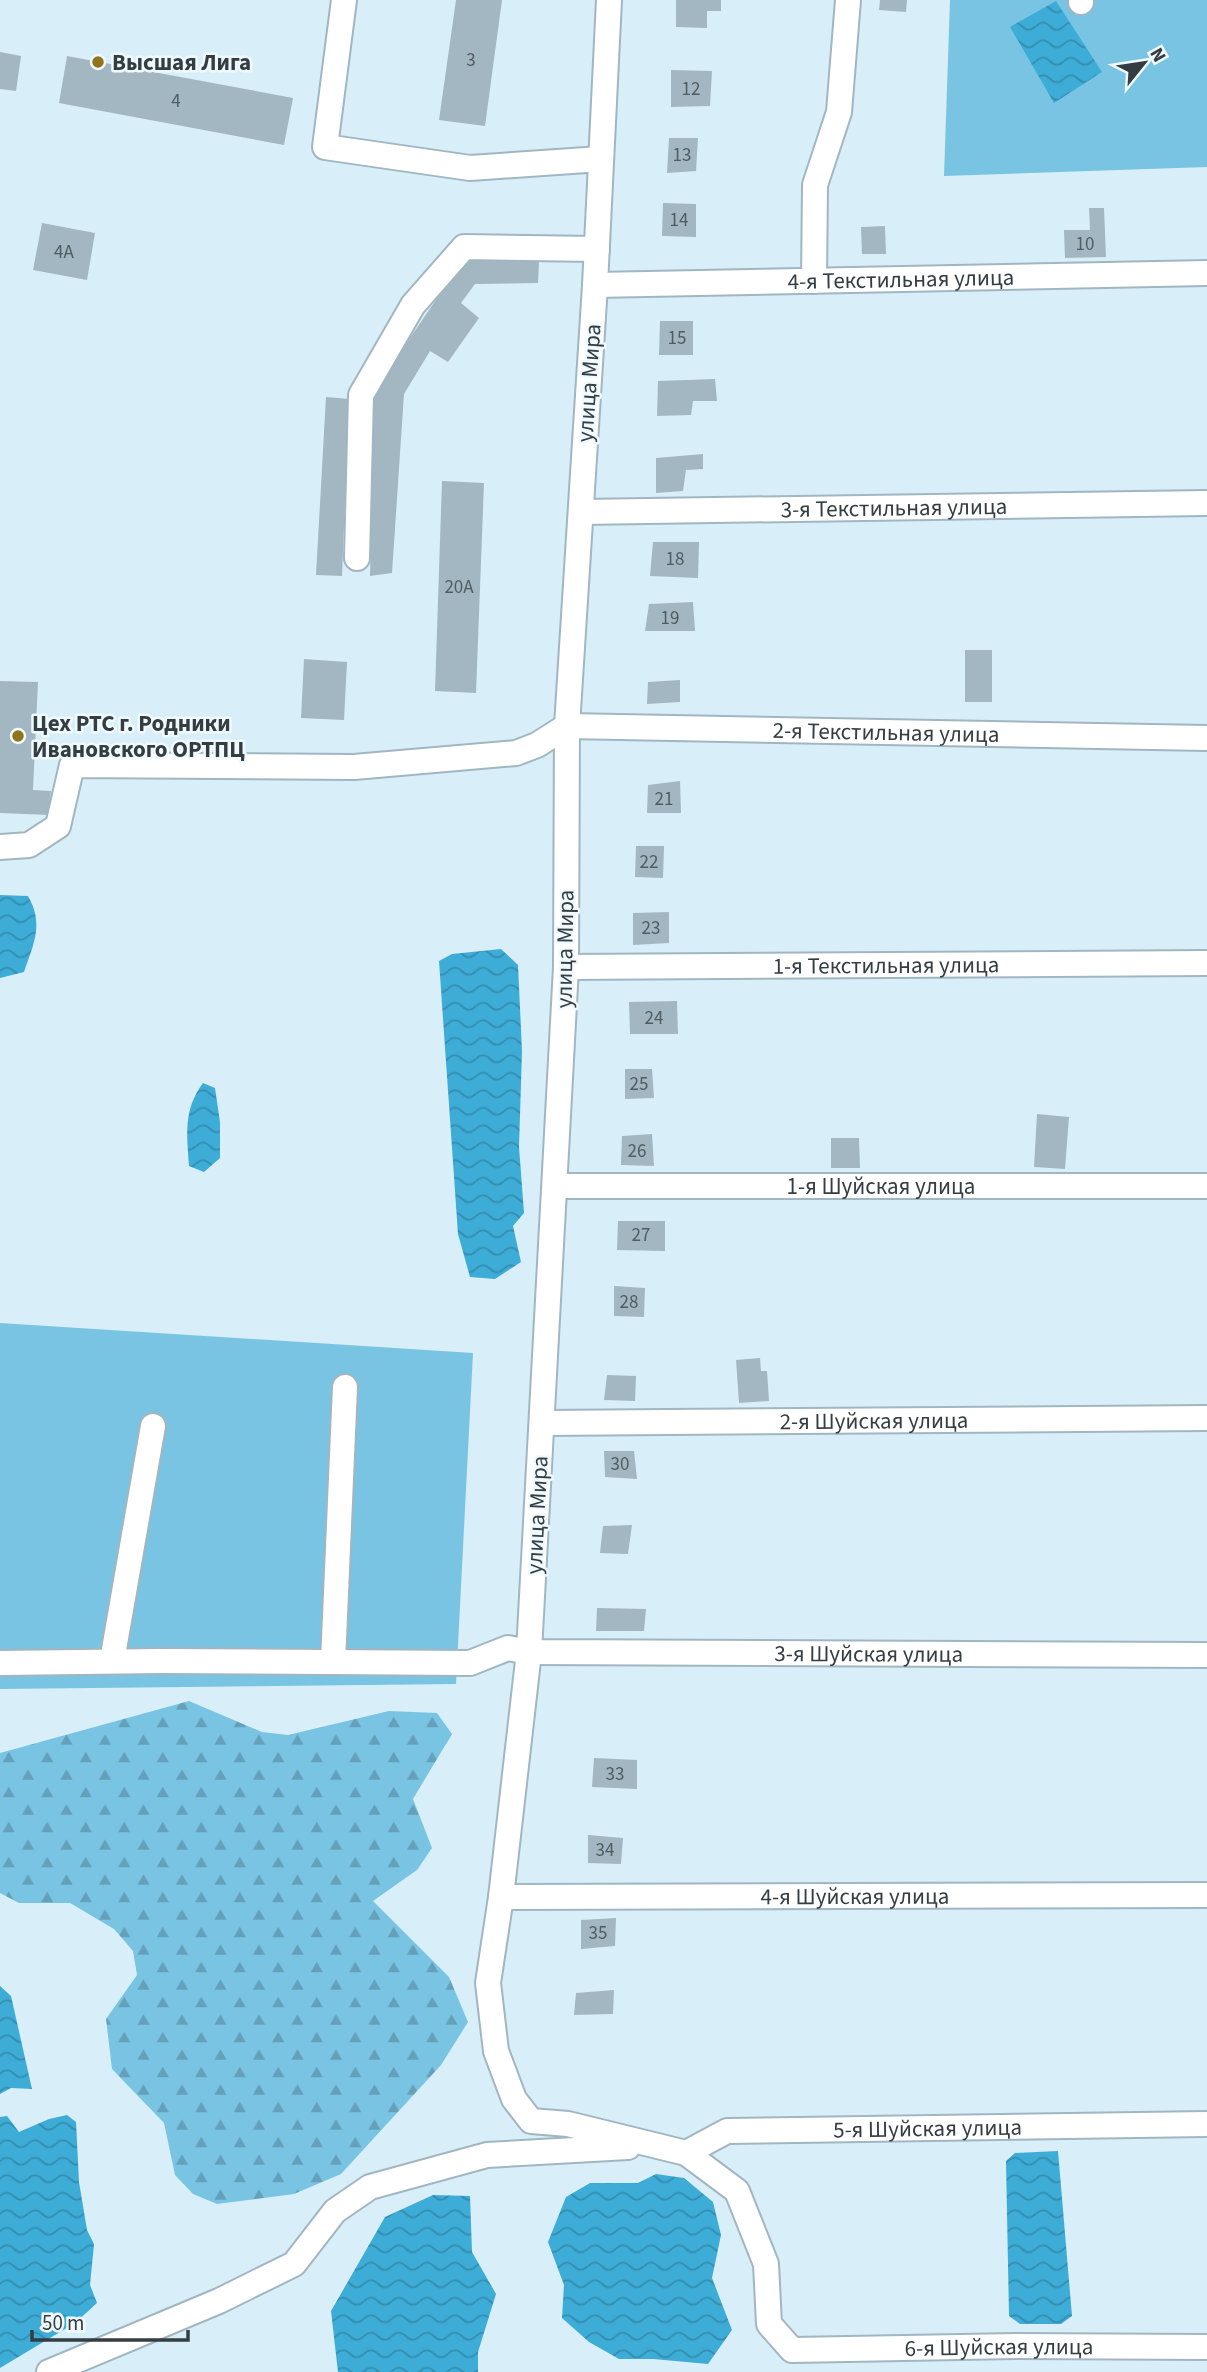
<svg xmlns="http://www.w3.org/2000/svg" width="1207" height="2372" viewBox="0 0 1207 2372" font-family="'Source Sans 3',sans-serif">
<defs>
<pattern id="forest-firs" width="22" height="20" patternUnits="userSpaceOnUse" patternTransform="scale(1.75)"><rect width="22" height="20" fill="#79c4e3"/><path d="M5 1l3.5 6h-7zM16 11l3.5 6h-7z" fill="#64a0ba"/></pattern>
<pattern id="water-waves" width="16" height="10" patternUnits="userSpaceOnUse" patternTransform="scale(1.75)"><rect width="16" height="10" fill="#3dacd6"/><path d="M0 5q4-4 8 0t8 0" fill="none" stroke="#348daf"/></pattern>
</defs>
<rect width="100%" height="100%" fill="#d8eff9"/>
<path fill="url(#forest-firs)" d="M189,1701L262,1732L288,1735L389,1711L437,1713L452,1734L413,1799L432,1848L417,1870L373,1901L449,1977L468,2022L441,2065L341,2174L294,2194L217,2204L193,2194L175,2175L164,2123L112,2069L106,2019L137,1975L133,1951L114,1929L70,1903H19L0,1893V1753Z"/>
<g fill="#79c4e3">
<path d="M950,0H1207V167L944,176Z"/>
<path d="M0,1323L473,1353L456,1684L0,1689Z"/>
</g>
<g fill="url(#water-waves)">
<path d="M1056,1L1102,72L1054,103L1010,27Z"/>
<path d="M0,895L28,896C44,924 34,943 24,972L0,978Z"/>
<path d="M501,949L518,965L522,1051L519,1147L524,1213L513,1226L521,1262L495,1279L470,1277L458,1234L439,961L452,954Z"/>
<path d="M203,1083L215,1088L220,1122V1158L204,1172L189,1166C187,1134 183,1110 203,1083Z"/>
<path d="M0,1986L11,1996L32,2089L11,2088L0,2094Z"/>
<path d="M67,2115L76,2122L79,2182L87,2230L94,2244L90,2285L97,2303L75,2323L0,2368V2117L7,2116L19,2132L49,2119Z"/>
<path d="M1058,2151L1072,2316L1061,2324H1020L1009,2316L1006,2161L1015,2153Z"/>
<path d="M656,2174L684,2178L713,2202L721,2235L712,2278L732,2330L708,2364L653,2359H619L589,2342L562,2318L564,2285L548,2242L566,2197L590,2183H638Z"/>
<path d="M433,2195L470,2196L472,2252L496,2294L478,2352V2372H338L331,2311L385,2217Z"/>
</g>
<g fill="#a2b7c1">
<path d="M456,0H502L485,126L439,120Z"/>
<path d="M676,0H721V11H707V28L676,27Z"/>
<path d="M880,0H907L906,12L879,10Z"/>
<path d="M0,52L21,56L16,91L0,89Z"/>
<path d="M67,56L293,98L284,145L59,103Z"/>
<path d="M671,70L712,71L710,106L671,107Z"/>
<path d="M669,138H698L696,171L667,173Z"/>
<path d="M663,203L696,204V237L662,236Z"/>
<path d="M1089,208H1104L1106,257L1065,258L1064,230H1090Z"/>
<path d="M42,223L95,233L87,280L33,270Z"/>
<path d="M885,226L886,254H862L861,227Z"/>
<path d="M463,260L539,261L538,283L475,284L461,303L479,318L448,362L430,351L404,394L392,573L370,576L374,391Z"/>
<path d="M660,321H693V355H659Z"/>
<path d="M715,379L717,401H693L691,415L657,416L658,381Z"/>
<path d="M326,397L349,399L342,576L316,575Z"/>
<path d="M703,454V469L686,470L683,491L656,493V458Z"/>
<path d="M442,481L484,483L476,693L435,691Z"/>
<path d="M653,542H699L698,578L650,576Z"/>
<path d="M693,602L695,631H645L649,604Z"/>
<rect x="965" y="650" width="27" height="52"/>
<path d="M304,659L347,662L344,720L301,718Z"/>
<path d="M680,680V702L647,704L648,682Z"/>
<path d="M0,681L38,682L33,790L51,791L49,815L0,813Z"/>
<path d="M680,781L681,813H647L648,785Z"/>
<path d="M636,846H664L663,878L635,877Z"/>
<path d="M669,912V943L633,945V913Z"/>
<path d="M677,1001L678,1034H630L629,1002Z"/>
<path d="M625,1069H652L654,1098L625,1099Z"/>
<path d="M1037,1114L1069,1117L1065,1169L1034,1167Z"/>
<path d="M652,1134L654,1166L621,1165L622,1136Z"/>
<path d="M831,1138H859L860,1168H831Z"/>
<path d="M618,1221H665V1251L617,1250Z"/>
<path d="M614,1286L645,1288L644,1317L614,1316Z"/>
<path d="M760,1358L761,1371H767L769,1401L739,1403L736,1360Z"/>
<path d="M607,1375L636,1376L635,1401L604,1400Z"/>
<path d="M604,1451H634L637,1479L605,1477Z"/>
<path d="M632,1525L628,1554L600,1553L603,1526Z"/>
<path d="M597,1608L646,1609L644,1631H596Z"/>
<path d="M594,1758L637,1760V1789L592,1787Z"/>
<path d="M588,1835L623,1838L621,1864L588,1863Z"/>
<path d="M616,1918L615,1946L581,1949V1920Z"/>
<path d="M614,1990L613,2014L574,2015L576,1993Z"/>
</g>
<g fill="none" stroke-linecap="round" stroke-linejoin="round">
<defs>
<g id="minor">
<path d="M344,0L325,147L470,168L601,159"/>
<path id="s1" d="M609,0L595,285L567,726L566,967L529,1652L501,1897L488,1983L496,2051L514,2099L531,2121L568,2124L686,2153L727,2131L1207,2124"/>
<path d="M1081,2V0"/>
<path d="M814,281L815,185L839,112L848,0"/>
<path id="s2" d="M595,285L1207,273"/>
<path id="s3" d="M581,512L1207,503"/>
<path d="M357,558L361,395L413,305L464,247L597,249"/>
<path id="s4" d="M0,847L29,845L58,826L72,765L354,767L516,753L537,745L567,726L1207,738"/>
<path id="s5" d="M566,967L1207,963"/>
<path id="s6" d="M555,1186H1207"/>
<path id="s7" d="M542,1423L1207,1418"/>
<path d="M112,1661L153,1426"/>
<path d="M333,1662L345,1387"/>
<path id="s8" d="M0,1663L160,1661L470,1663L508,1648L529,1652L1207,1655"/>
<path id="s9" d="M501,1897L1207,1895"/>
<path id="s10" d="M686,2153L737,2191L766,2264L769,2324L792,2350L1016,2346L1207,2347"/>
<path d="M49,2372L219,2301L294,2264L335,2211L370,2187L487,2155L628,2147"/>
</g>
</defs>
<use href="#minor" stroke="#a1b6c0" stroke-width="28"/>
<use href="#minor" stroke="#fff" stroke-width="24"/>
</g>
<g fill="#91741a" stroke="#f0fafe" stroke-width="2.5">
<circle cx="98" cy="62" r="7"/>
<circle cx="18" cy="736" r="7"/>
</g>
<g text-anchor="middle" dominant-baseline="central" stroke-width="5" stroke-linejoin="round" paint-order="stroke">
<g font-size="19" fill="#505c61">
<text x="471" y="60">3</text>
<text x="691" y="89">12</text>
<text x="176" y="101">4</text>
<text x="682" y="155">13</text>
<text x="679" y="220">14</text>
<text x="1085" y="244">10</text>
<text x="64" y="252">4А</text>
<text x="677" y="338">15</text>
<text x="675" y="559">18</text>
<text x="459" y="587">20А</text>
<text x="670" y="618">19</text>
<text x="664" y="799">21</text>
<text x="649" y="862">22</text>
<text x="651" y="928">23</text>
<text x="654" y="1018">24</text>
<text x="639" y="1084">25</text>
<text x="637" y="1151">26</text>
<text x="641" y="1235">27</text>
<text x="629" y="1302">28</text>
<text x="620" y="1464">30</text>
<text x="615" y="1774">33</text>
<text x="605" y="1850">34</text>
<text x="598" y="1933">35</text>
</g>
<g font-size="23" font-weight="bold" fill="#343d41" stroke="#f0fafe" text-anchor="start">
<text x="112" y="62">Высшая Лига</text>
<text x="32" y="723">Цех РТС г. Родники<tspan x="32" dy="26">Ивановского ОРТПЦ</tspan></text>
</g>
<g font-size="23" fill="#343d41" stroke="#f0fafe">
<text stroke="none"><textPath href="#s2" startOffset="306">4-я Текстильная улица</textPath></text>
<text transform="translate(589 383) rotate(-86)">улица Мира</text>
<text stroke="none"><textPath href="#s3" startOffset="313">3-я Текстильная улица</textPath></text>
<text stroke="none"><textPath href="#s4" startOffset="948">2-я Текстильная улица</textPath></text>
<text transform="translate(565 949) rotate(-89)">улица Мира</text>
<text stroke="none"><textPath href="#s5" startOffset="320">1-я Текстильная улица</textPath></text>
<text stroke="none"><textPath href="#s6" startOffset="326">1-я Шуйская улица</textPath></text>
<text stroke="none"><textPath href="#s7" startOffset="332">2-я Шуйская улица</textPath></text>
<text transform="translate(537 1515) rotate(-87)">улица Мира</text>
<text stroke="none"><textPath href="#s8" startOffset="872">3-я Шуйская улица</textPath></text>
<text stroke="none"><textPath href="#s9" startOffset="354">4-я Шуйская улица</textPath></text>
<text stroke="none"><textPath href="#s1" startOffset="2541">5-я Шуйская улица</textPath></text>
<text stroke="none"><textPath href="#s10" startOffset="444">6-я Шуйская улица</textPath></text>
</g>
</g>
<g transform="translate(1144 63) rotate(60)" stroke="#f0fafe" stroke-width="5" paint-order="stroke">
<path d="M0-5L12 26L0 18L-12 26Z" fill="#343d41"/>
<text y="-10" font-size="19" font-weight="bold" text-anchor="middle" fill="#343d41">N</text>
</g>
<path d="M32 2330v10h156v-10" fill="none" stroke="#343d41" stroke-width="3.5"/>
<text x="42" y="2330" font-size="21" fill="#343d41" stroke="#f0fafe" stroke-width="5" paint-order="stroke">50 m</text>
</svg>
